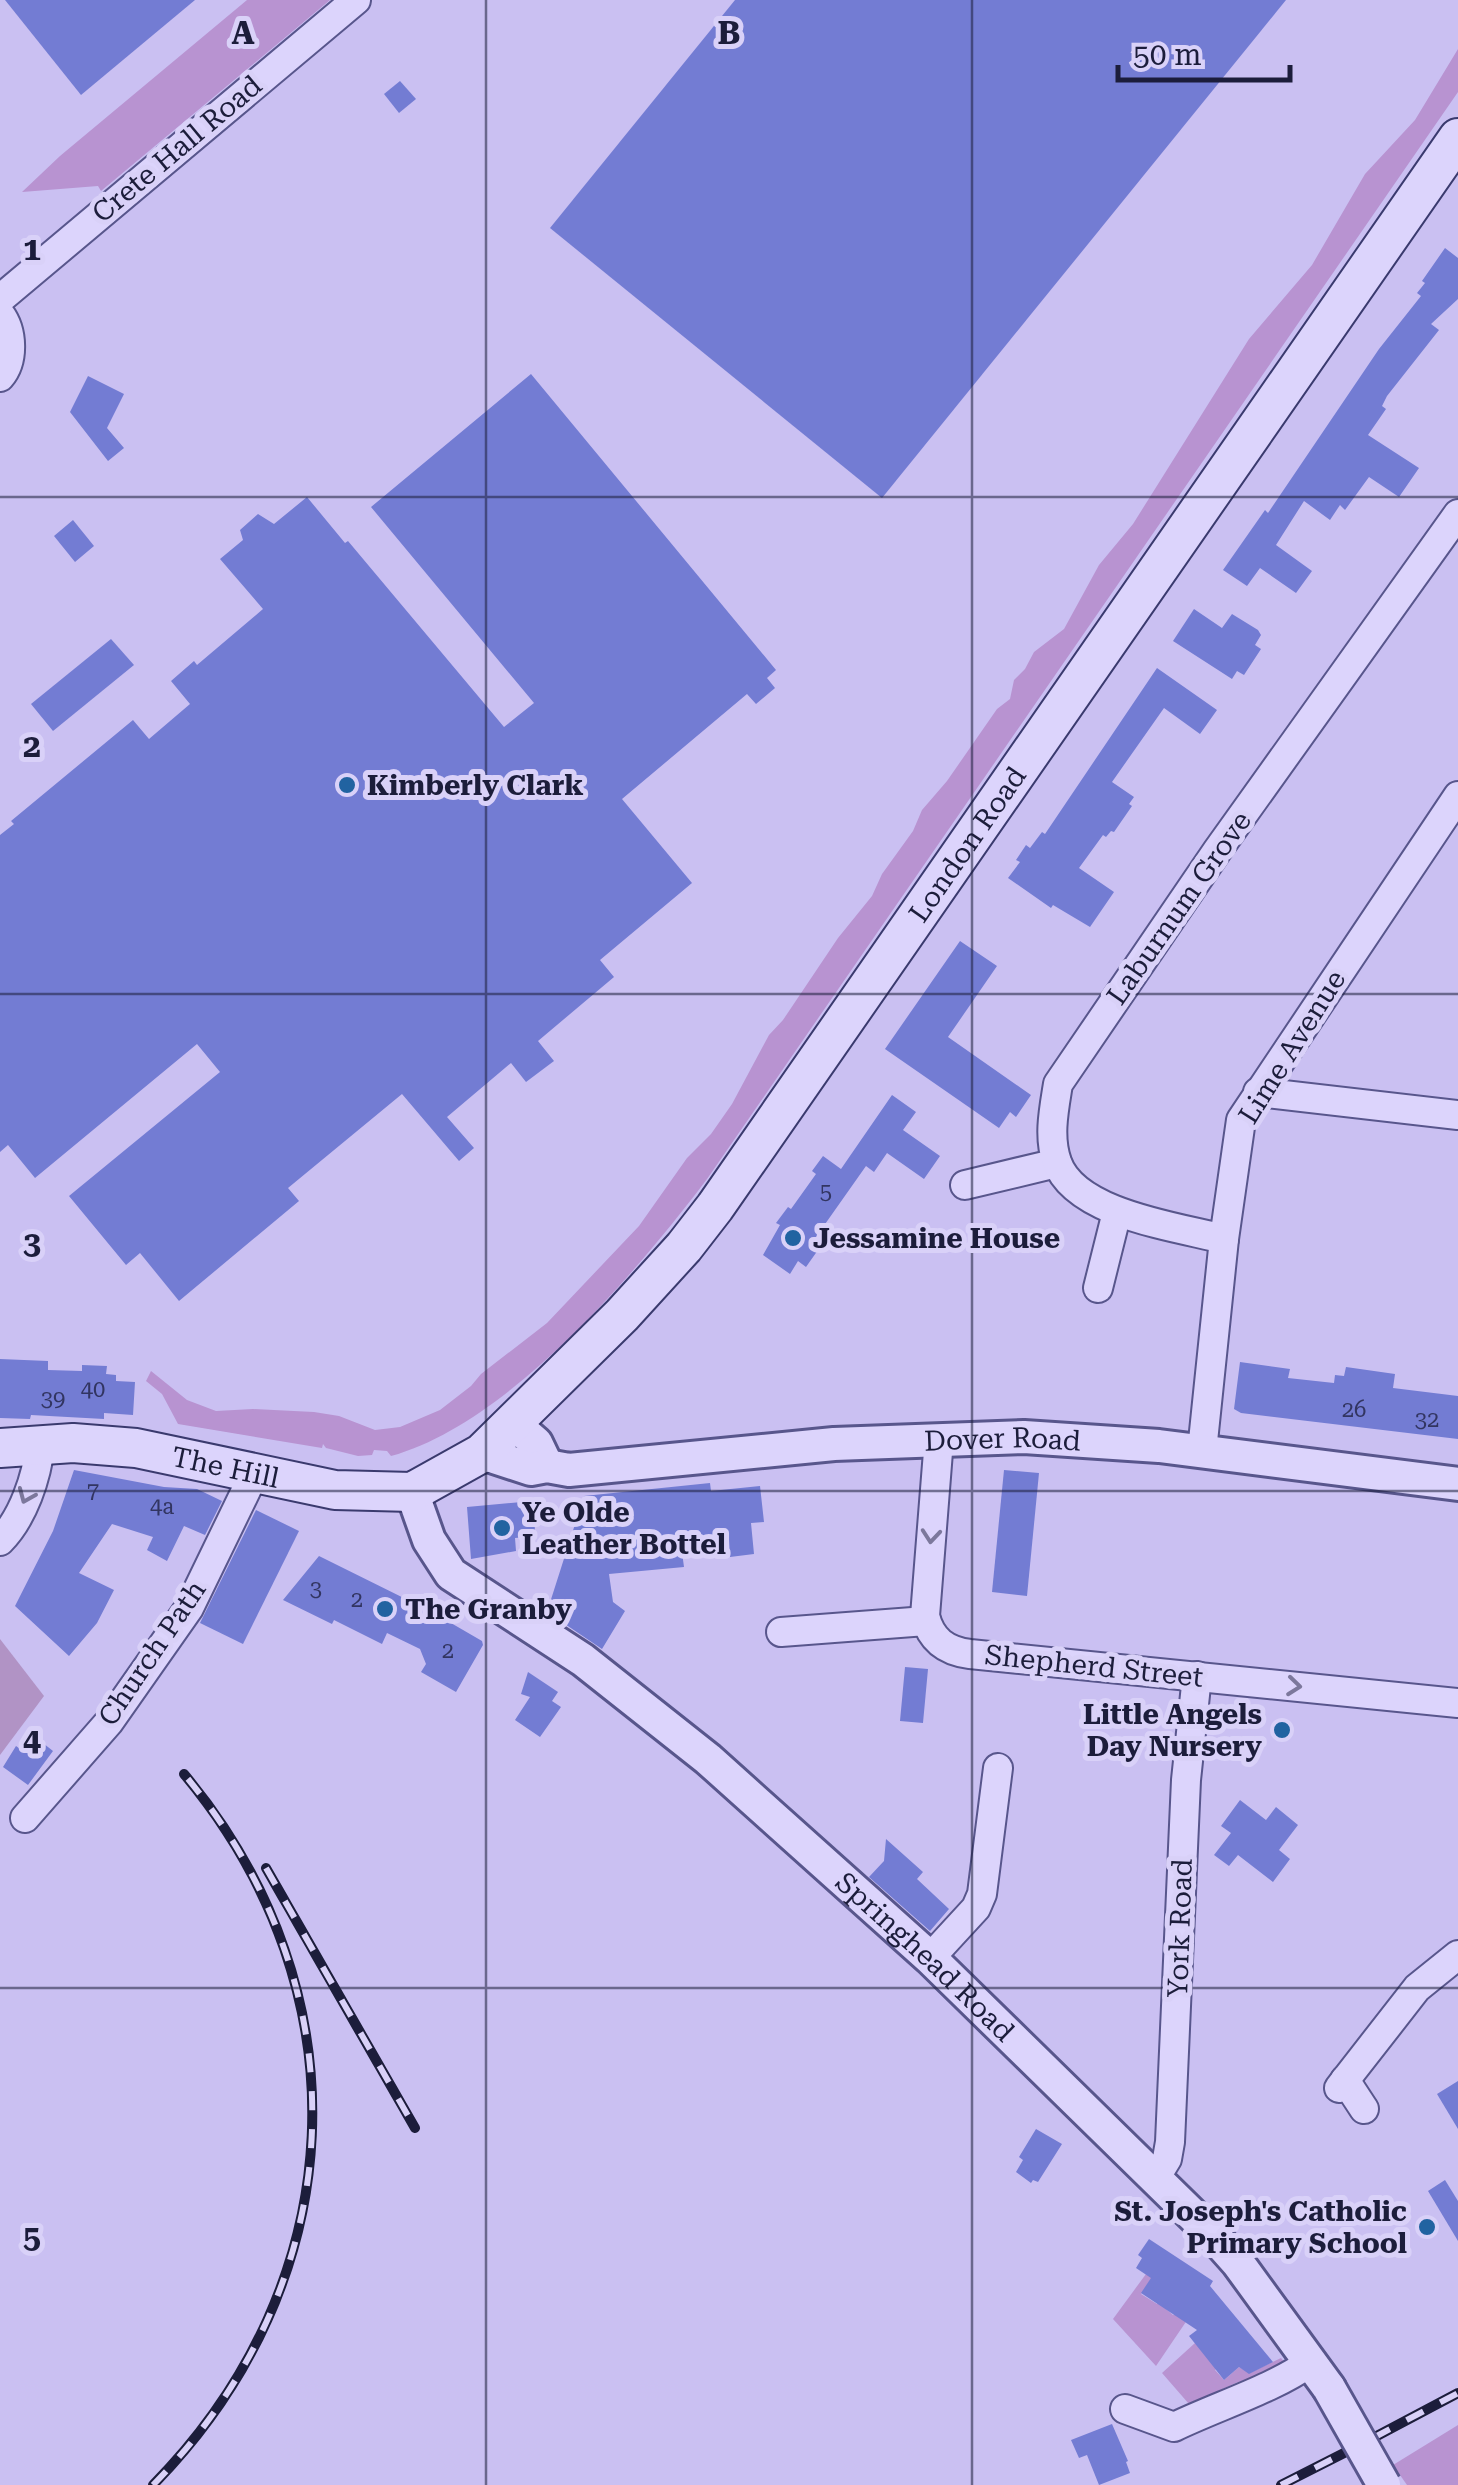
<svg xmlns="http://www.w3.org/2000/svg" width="1458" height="2485" viewBox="0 0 1458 2485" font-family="'Roboto Serif',serif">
<rect width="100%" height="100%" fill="#cac0f2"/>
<g fill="#b893d1">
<path d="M247,0H330L101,191L98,186L22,192L60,156Z"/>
<path d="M1458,49V92L707,1179C635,1274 509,1423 391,1456L387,1451L374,1450L372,1455L358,1456L326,1448L323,1444L322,1448L178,1424L162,1394L146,1381L151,1371L187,1400L216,1411L253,1409L314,1412L339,1416L375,1430L400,1427L440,1410L471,1386L481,1374L547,1323L639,1226L687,1158L711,1134L732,1104L769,1035L783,1020L838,938L872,896L882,874L913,831L922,810L947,781L997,709L1010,699L1014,680L1025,669L1034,652L1064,629L1099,565L1133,524L1249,339L1312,265L1365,174L1415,120Z"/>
<path d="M1146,2274L1153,2276L1141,2294L1157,2304L1163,2295L1173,2299L1166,2309L1173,2315L1198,2304L1156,2366L1113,2319Z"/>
<path d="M1195,2343L1220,2365L1215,2370L1224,2380L1239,2367L1250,2373L1281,2358L1285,2363L1270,2376C1240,2375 1216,2395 1189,2404L1162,2373Z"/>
<path d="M1458,2425V2485H1407L1393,2465Z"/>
</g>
<path fill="#b193c5" d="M0,1639L44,1696L0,1755Z"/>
<g fill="#737cd3">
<path d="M5,0H195L81,95Z"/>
<path d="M735,0H1286L882,498L550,228Z"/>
<path d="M400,81L416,99L399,113L384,94Z"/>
<path d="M1445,248L1458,258V299L1431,324L1439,330L1387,396L1382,406L1386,409L1368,435L1419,468L1399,497L1369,477L1345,510L1340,505L1330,520L1304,501L1276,545L1312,571L1296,593L1260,568L1247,586L1223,570L1265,510L1268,513L1379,349L1421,296L1417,293L1425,283L1422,281Z"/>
<path d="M531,374L776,670L767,678L775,688L756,704L747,694L622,799L692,883L600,960L614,977L538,1041L554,1061L526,1082L511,1063L447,1117L474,1148L459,1161L402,1094L288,1188L299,1201L179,1301L140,1253L126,1265L69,1196L220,1072L197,1044L35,1178L8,1145L0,1152V835L14,824L11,821L133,720L149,739L190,704L171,681L194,661L197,665L263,609L220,559L243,540L240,530L258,514L274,524L307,497L345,543L348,541L504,727L534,703L371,507Z"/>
<path d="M88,376L124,394L107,428L124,448L108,461L70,412Z"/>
<path d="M73,520L94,546L75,562L54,536Z"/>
<path d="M1194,609L1222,628L1232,614L1258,630L1261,635L1255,645L1261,649L1244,675L1237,671L1232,679L1173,641Z"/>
<path d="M111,639L134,665L53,731L31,704Z"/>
<path d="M1157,668L1217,710L1200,734L1164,708L1112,782L1134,797L1129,804L1132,806L1114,832L1111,831L1106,837L1103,835L1079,868L1114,892L1090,927L1053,905L1051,908L1008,878L1020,862L1016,860L1026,845L1030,848L1042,832L1045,834Z"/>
<path d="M960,941L997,966L948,1037L1031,1095L1016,1117L1010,1112L999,1128L885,1049Z"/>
<path d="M892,1095L916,1112L903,1130L940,1156L924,1179L887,1153L874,1172L866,1166L811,1244L818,1250L806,1267L798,1261L790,1274L763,1255L780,1225L776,1223L788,1207L791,1209L816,1174L812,1171L823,1156L841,1169Z"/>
<path d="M0,1359L48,1361V1370L82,1371V1365L107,1366L106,1374L116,1375V1381L135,1382L133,1415L104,1413V1419L31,1415L30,1419L0,1418Z"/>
<path d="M1240,1362L1290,1369L1288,1378L1334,1383L1335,1375L1344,1376L1346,1367L1395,1374L1393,1388L1458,1396V1439L1241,1413L1234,1409Z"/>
<path d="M74,1470L164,1487L197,1489L222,1501L205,1535L184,1526L167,1561L147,1550L153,1537L112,1524L79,1573L114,1590L97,1623L69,1656L15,1606L53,1531Z"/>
<path d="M1004,1470L1039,1473L1027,1596L992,1592Z"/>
<path d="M710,1483L711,1491L760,1486L764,1522L751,1523L754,1554L730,1557L729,1540L681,1545L684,1567L609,1574L613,1602L625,1611L602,1649L547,1612L584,1496Z"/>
<path d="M533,1501L535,1531L526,1532V1537L515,1538L516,1551L471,1559L467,1507Z"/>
<path d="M256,1510L299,1531L243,1644L200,1623Z"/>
<path d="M319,1556L432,1612L482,1641L483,1645L456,1692L421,1672L426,1664L420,1649L387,1633L382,1644L334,1620L332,1624L283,1600Z"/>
<path d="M905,1667L928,1669L923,1723L900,1721Z"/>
<path d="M528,1672L558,1692L552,1701L561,1707L540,1737L515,1720L530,1697L521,1694Z"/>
<path d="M34,1736L53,1751L28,1785L3,1767L16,1746L23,1751Z"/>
<path d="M1240,1800L1266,1820L1276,1807L1298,1825L1279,1850L1290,1859L1273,1882L1238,1855L1229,1866L1214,1855L1231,1833L1221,1826Z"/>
<path d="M886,1839L923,1872L917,1879L949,1909L930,1931L869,1877L884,1861Z"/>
<path d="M1458,2081V2129L1437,2094Z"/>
<path d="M1036,2129L1062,2144L1038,2182L1033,2180L1031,2183L1016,2172L1023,2160L1019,2157Z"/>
<path d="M1445,2180L1458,2201V2241L1428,2191Z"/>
<path d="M1149,2239L1213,2281L1210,2286L1273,2362L1249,2374L1239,2367L1224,2380L1189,2336L1197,2330L1141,2293L1151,2278L1136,2268L1142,2258L1138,2255Z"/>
<path d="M1112,2424L1128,2461L1126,2462L1130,2473L1099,2485L1087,2455L1079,2458L1071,2440Z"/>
</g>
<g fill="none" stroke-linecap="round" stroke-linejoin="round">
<defs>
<g id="minor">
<path d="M0,299L356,0"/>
<path d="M0,314C13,331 14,361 0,377"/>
<path d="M1258,1092L1458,1115"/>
<path d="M965,1185L1057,1163"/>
<path d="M1224,1239C1177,1227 1075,1214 1057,1162C1048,1137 1054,1109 1058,1084L1217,851L1458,514"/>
<path d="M1098,1288L1117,1212"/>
<path d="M939,1439L925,1616C931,1640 946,1651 970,1654L1458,1703"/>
<path d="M1202,1451L1224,1239L1241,1120L1458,796"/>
<path d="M0,1541C23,1518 37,1477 40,1445"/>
<path d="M781,1632L926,1621"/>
<path d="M25,1818L109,1722L189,1608L255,1472"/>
<path d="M930,1958L976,1908L982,1894L998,1768"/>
<path d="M1345,2080L1364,2109"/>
<path d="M1339,2088L1417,1988L1458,1955"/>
<path d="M1156,2177L1167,2159L1170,2142L1186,1780L1197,1676"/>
<path d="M1125,2409L1174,2427C1215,2407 1275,2388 1309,2363"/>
</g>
<g id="tertiary">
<path d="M513,1423L536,1443L547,1466"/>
<path id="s1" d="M482,1453L531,1469L547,1466L569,1470L834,1444L1024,1437L1159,1446L1458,1484"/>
<path id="s2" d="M412,1492L429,1540L451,1574L583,1660L708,1759L930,1958L1214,2236L1238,2263L1329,2388"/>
</g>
<g id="secondary">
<path id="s3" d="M0,1448L73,1443L136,1448L335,1490L412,1492L482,1453L622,1315L684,1247L715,1207L1458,138"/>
</g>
</defs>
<use href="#minor" stroke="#58568c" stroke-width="32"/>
<use href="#tertiary" stroke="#58568c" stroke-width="38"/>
<use href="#secondary" stroke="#3a3a6e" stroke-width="42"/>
<use href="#minor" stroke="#dcd4fc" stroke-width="28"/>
<use href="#tertiary" stroke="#dcd4fc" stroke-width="32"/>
<use href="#secondary" stroke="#dcd4fc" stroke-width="38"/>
<defs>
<g id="rail">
<path d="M266,1868L415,2128"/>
<path d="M1373,2438L1458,2393"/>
<path d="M153,2485C352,2283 367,1993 184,1774"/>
<path d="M1281,2485L1348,2451"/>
</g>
</defs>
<use href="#rail" stroke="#1c1d3b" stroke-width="10"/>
<use href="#rail" stroke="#d9d1f8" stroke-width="6" stroke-dasharray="19" stroke-linecap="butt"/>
<defs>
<path id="tertiary-bridge" d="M1329,2388L1384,2485"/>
</defs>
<use href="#tertiary-bridge" stroke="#58568c" stroke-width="38" stroke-linecap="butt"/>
<use href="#tertiary-bridge" stroke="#dcd4fc" stroke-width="32"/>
</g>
<defs><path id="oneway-chevron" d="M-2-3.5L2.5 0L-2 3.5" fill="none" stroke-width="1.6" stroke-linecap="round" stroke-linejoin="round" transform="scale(2.5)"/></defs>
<g stroke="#7c789c">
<use href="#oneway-chevron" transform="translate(26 1496) rotate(113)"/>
<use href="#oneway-chevron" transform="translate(931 1536) rotate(95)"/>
<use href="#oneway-chevron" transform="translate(1294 1686) rotate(6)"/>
</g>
<path fill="none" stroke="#1c1d3b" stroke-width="2.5" stroke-opacity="0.55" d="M486,0V2485M972,0V2485M0,497H1458M0,994H1458M0,1491H1458M0,1988H1458"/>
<g fill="#2163a1" stroke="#d9d1f8" stroke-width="4">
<circle cx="347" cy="785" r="10"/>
<circle cx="793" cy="1238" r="10"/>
<circle cx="502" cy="1528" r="10"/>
<circle cx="385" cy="1609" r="10"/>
<circle cx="1282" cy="1730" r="10"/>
<circle cx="1427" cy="2227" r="10"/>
</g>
<g text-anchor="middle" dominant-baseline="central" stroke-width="10" stroke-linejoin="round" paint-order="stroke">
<g font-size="22" fill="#323561">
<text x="826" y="1191">5</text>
<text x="93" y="1389">40</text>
<text x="53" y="1398">39</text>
<text x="1354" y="1409">26</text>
<text x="1427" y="1419">32</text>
<text x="93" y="1490">7</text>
<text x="162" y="1506">4a</text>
<text x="316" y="1588">3</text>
<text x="357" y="1599">2</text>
<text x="448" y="1650">2</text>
</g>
<g font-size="28" fill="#1c1d3b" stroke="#d9d1f8">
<text transform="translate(177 149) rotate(-40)">Crete Hall Road</text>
<text stroke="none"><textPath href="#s3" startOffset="1278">London Road</textPath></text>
<text transform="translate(1179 908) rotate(-55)">Laburnum Grove</text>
<text transform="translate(1292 1047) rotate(-58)">Lime Avenue</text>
<text stroke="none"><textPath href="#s1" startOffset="525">Dover Road</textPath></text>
<text stroke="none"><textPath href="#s3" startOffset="228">The Hill</textPath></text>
<text transform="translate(152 1653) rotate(-56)">Church Path</text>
<text transform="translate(1094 1666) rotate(6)">Shepherd Street</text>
<text transform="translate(1180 1928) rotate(-88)">York Road</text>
<text stroke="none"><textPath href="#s2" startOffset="702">Springhead Road</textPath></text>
</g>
<g font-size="28" font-weight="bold" fill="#1c1d3b" stroke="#d9d1f8" text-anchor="start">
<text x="367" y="785">Kimberly Clark</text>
<text x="813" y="1238">Jessamine House</text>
<text x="522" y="1512">Ye Olde<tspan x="522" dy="32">Leather Bottel</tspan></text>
<text x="405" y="1609">The Granby</text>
<text x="1262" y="1714" text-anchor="end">Little Angels<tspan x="1262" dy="32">Day Nursery</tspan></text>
<text x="1407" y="2211" text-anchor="end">St. Joseph's Catholic<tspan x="1407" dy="32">Primary School</tspan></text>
</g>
</g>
<g font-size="32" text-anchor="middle" font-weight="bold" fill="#1c1d3b" stroke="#d9d1f8" stroke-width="10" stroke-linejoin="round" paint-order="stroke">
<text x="243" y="44">A</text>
<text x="729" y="44">B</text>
<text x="32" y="260">1</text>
<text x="32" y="757">2</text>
<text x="32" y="1254">3</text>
<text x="32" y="1751">4</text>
<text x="32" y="2248">5</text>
</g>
<path d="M1118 65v15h172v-15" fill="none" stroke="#1c1d3b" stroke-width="5"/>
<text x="1133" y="65" font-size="30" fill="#1c1d3b" stroke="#d9d1f8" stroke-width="8" paint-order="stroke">50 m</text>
</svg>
